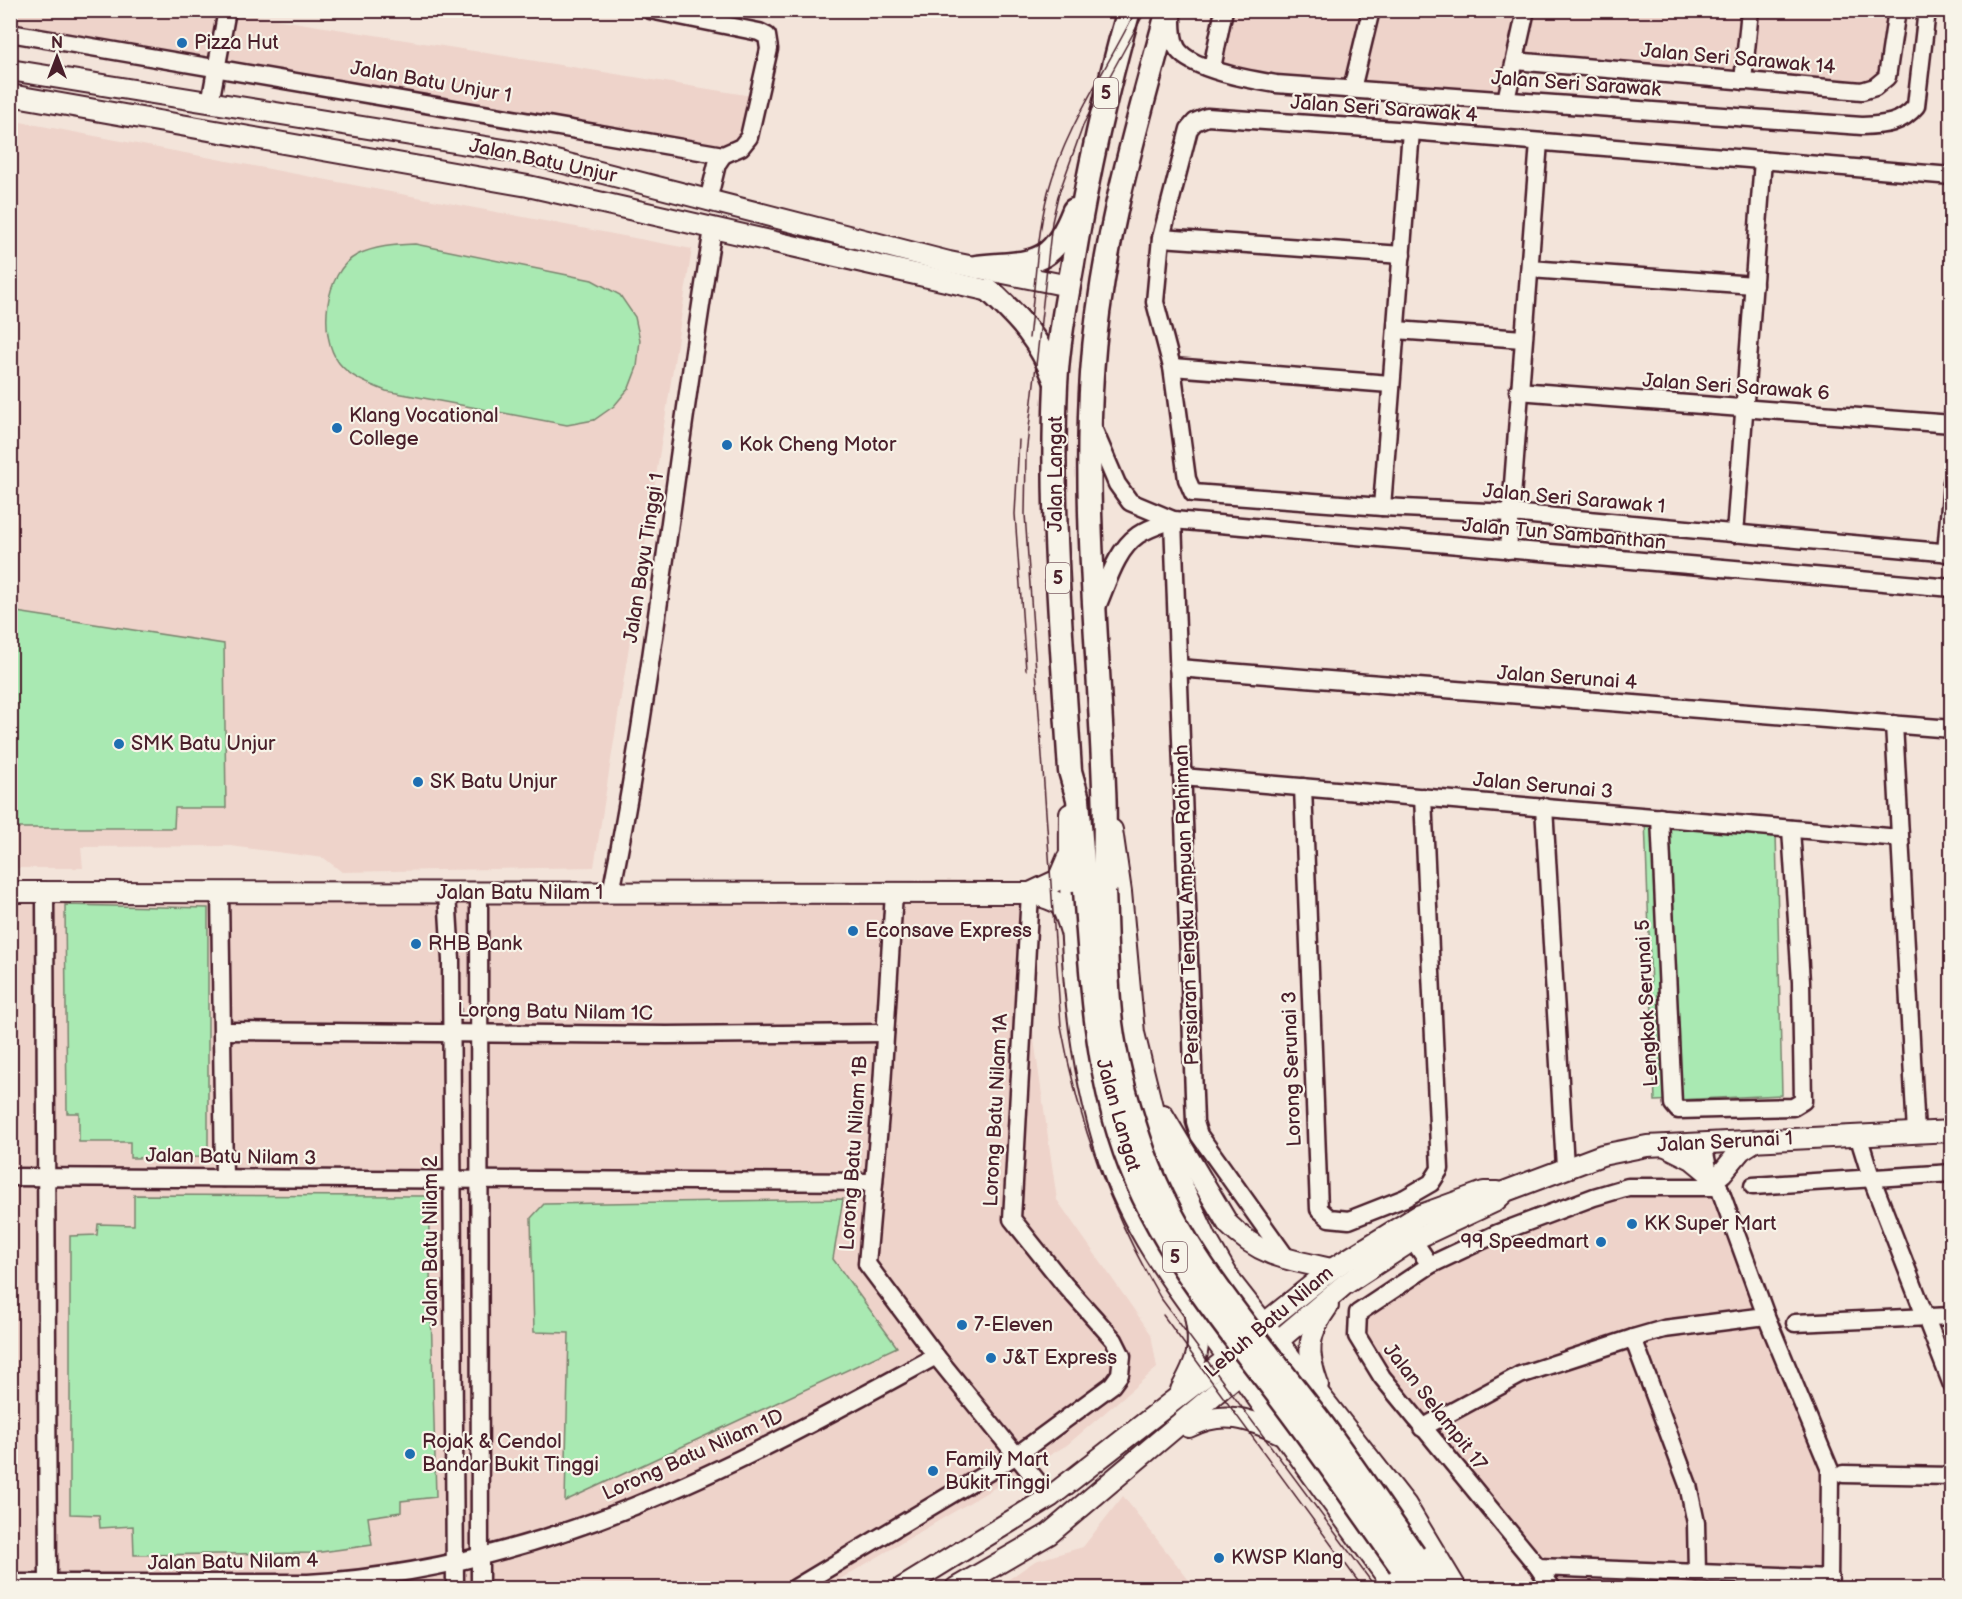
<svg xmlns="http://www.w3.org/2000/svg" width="1962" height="1599" viewBox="0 0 1962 1599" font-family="'Balsamiq Sans',sans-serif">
<rect width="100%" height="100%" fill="#f3e4da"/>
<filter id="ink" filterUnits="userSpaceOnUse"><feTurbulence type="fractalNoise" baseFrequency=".0167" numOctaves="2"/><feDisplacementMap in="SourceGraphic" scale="12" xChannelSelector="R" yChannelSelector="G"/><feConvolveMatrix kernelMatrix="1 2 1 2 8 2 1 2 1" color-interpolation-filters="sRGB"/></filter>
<g filter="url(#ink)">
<g fill="#eed3ca">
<path d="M10,11H226L752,96L745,134L722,150L11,27Z"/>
<path d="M1229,11H1892L1882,73L1861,86L1511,56L1502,93L1286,80L1216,65Z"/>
<path d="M10,120L692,249L594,867L342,872L324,858L230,846L81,847L83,868H11Z"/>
<path d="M1017,897L1034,1039L1057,1200L1151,1334L1157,1368L1067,1445L825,1588H11L10,900Z"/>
<path d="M1628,1191L1716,1192L1825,1471L1823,1588H1560L1407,1401L1361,1336L1362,1317L1432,1270L1502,1238Z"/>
<path d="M1123,1496L1195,1588H996L1035,1561L1083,1547Z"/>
</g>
<g fill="#a9e9b2" stroke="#7a846e" stroke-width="1.5">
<path d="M415,244L592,280L620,295L635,317L640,340L637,367L629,388L614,406L594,420L567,425L386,391C369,384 351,378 339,363C318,336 324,272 357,255C375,246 394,245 415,244Z"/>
<path d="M10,611L224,644L226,808H175L174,828H11Z"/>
<path d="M1645,819L1776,832L1782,1095L1655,1101Z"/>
<path d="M65,905L208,908V1157L130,1158V1142H79V1113H67Z"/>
<path d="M134,1195L428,1196L436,1497L401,1501V1512L368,1517L372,1545L314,1553L134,1555L133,1526L100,1528L99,1515L70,1514V1236L97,1235L98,1224L134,1225Z"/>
<path d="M843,1199L833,1259L897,1347L565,1501L569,1333L534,1332L531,1218L544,1204Z"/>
</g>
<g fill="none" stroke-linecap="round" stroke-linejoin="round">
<defs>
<g id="minor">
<path d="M1172,13C1172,24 1171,40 1178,50C1193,70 1252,80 1276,84L1862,126C1885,125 1901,124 1916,106L1927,10"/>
<path d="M10,33L723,155L741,147L749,137L769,49L767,36L759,32L650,10"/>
<path d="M1515,61L1862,91L1875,87L1887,77L1897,10"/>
<path d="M1212,68L1224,10"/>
<path d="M1743,81L1750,10"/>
<path d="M1352,89L1371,10"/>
<path d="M1506,100L1526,10"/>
<path d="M210,103L227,10"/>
<path d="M1952,176L1411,131L1207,117L1195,122L1189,129L1161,238L1155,302L1172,367L1187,479L1193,493L1382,507L1510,513L1952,553"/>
<path d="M708,201L717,164L723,155"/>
<path d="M1161,238L1402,255"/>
<path d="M1530,269L1754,285"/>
<path d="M1396,330L1523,339"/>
<path d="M1172,367L1390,384"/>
<path d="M1518,391L1952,424"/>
<path d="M1093,428L1117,484L1130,502L1173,520L1952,588"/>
<path d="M1382,507L1411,131"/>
<path d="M1173,520L1195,1122L1199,1135L1288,1260"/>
<path d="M1735,534L1763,160"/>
<path d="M1508,550L1539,142"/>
<path d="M1946,553L1952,482"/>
<path d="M1096,609C1107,585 1115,551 1138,535C1148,528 1162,524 1173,520"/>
<path d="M1178,668L1952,729"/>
<path d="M1894,724L1916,1133"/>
<path d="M1182,777L1900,838"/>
<path d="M1303,787L1319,1209L1329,1218L1349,1220L1405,1198L1431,1183L1440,1169L1423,797"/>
<path d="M1544,807L1565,1167"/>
<path d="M1660,817L1673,1104L1678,1110L1793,1107L1803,1101L1801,982L1791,829"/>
<path d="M45,892L48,1588"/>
<path d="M220,892L224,1178"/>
<path d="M447,893L451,960L455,1588"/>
<path d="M479,893L480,1588"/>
<path d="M611,893C655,673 676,450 713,229"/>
<path d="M894,893L881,1102L867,1264L936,1356L1050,1497"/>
<path d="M224,1031L667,1035L885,1033"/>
<path d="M1858,1135L1871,1177L1952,1385"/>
<path d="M1703,1143L1709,1173L1719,1187L1766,1316L1830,1470L1829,1588"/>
<path d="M10,1177L874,1182"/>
<path d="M1753,1186L1952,1173"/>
<path d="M1413,1240L1430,1265"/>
<path d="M1795,1323L1952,1316"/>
<path d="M1633,1338L1688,1485L1696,1523L1697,1573"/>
<path d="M1422,1428L1520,1375L1633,1338L1664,1329L1766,1316"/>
<path d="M1843,1474L1952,1476"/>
<path d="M1538,1567L1830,1578"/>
<path d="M10,1583H308C544,1569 734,1467 936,1356"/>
<path d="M795,1588L1017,1455L1112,1385L1120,1374L1122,1356L1114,1340L1064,1284L1012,1219L1030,893"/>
<path d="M1552,1588L1538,1567L1382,1377L1357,1336L1358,1313L1430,1265L1498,1233L1594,1197L1628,1187H1719"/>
</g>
<g id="major">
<path d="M10,70L529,154L949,262L1069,286"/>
<path d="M10,95L528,186L990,291"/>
<path d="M1070,814C1069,933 1072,1045 1109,1159C1135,1241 1192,1307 1241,1375C1292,1447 1343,1518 1395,1588"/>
<path d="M1112,830L1121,892L1134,1033L1159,1135L1206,1238L1232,1283L1406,1505L1456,1588"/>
<path d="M10,892L1030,893C1061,902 1062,901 1071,932"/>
<path d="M1030,893L1058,880L1067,859"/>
<path d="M1163,1115L1228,1224C1259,1256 1289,1260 1332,1269"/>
<path d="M1666,1146L1692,1159L1709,1173"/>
<path d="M1722,1173L1741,1150L1755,1141"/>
<path d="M1318,1385C1306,1352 1307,1335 1328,1306"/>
<path d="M1181,1390C1197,1361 1202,1349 1195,1316"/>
<path d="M1189,1427C1223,1409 1250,1419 1282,1434"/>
<path d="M902,1588L1050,1497L1228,1358L1265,1323L1332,1269L1418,1216L1484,1192H1497"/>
<path d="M956,1588L1049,1534L1344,1285L1413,1240L1494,1202L1506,1191L1602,1155L1647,1146L1952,1131"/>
</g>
<g id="highway">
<path d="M977,267C1033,261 1051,269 1074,210"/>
<path d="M990,291C1020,319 1040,340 1055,380"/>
<path d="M1085,890L1078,799L1070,771C1062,643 1050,514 1056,385C1058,344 1066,303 1073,263C1087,177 1105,94 1129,10"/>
<path d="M1104,891C1104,857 1106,822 1104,787C1099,649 1083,512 1092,374C1100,249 1135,130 1168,10"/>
<path d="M1414,1555L1437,1588"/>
<path d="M1400,1565L1417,1588"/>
</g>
</defs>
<use href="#minor" stroke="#4a1f2b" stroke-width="21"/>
<use href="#major" stroke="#4a1f2b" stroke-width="24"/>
<use href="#highway" stroke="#4a1f2b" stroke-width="27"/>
<use href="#minor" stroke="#f7f3e8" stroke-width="16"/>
<use href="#major" stroke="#f7f3e8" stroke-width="20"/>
<use href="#highway" stroke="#f7f3e8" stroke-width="22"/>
<g stroke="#4a1f2b" stroke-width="1.5">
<path d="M1146,10L1084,123L1058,196L1052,222L1026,455L1025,514L1061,1026C1079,1126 1110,1210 1160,1297L1376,1588"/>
<path d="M1029,338C1035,290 1036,239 1048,192C1066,126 1106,71 1136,10"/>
<path d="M1019,440L1015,514L1026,670"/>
<path d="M1163,1315L1363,1588"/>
</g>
<defs>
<g id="highway-bridge">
<path d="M1085,890C1091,974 1095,1057 1120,1137C1151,1238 1219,1317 1281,1399C1322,1453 1361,1510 1400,1565"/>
<path d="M1104,891C1106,935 1106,980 1111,1023C1116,1062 1127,1102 1139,1138C1174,1250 1257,1336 1325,1428C1355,1469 1384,1512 1414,1555"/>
</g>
</defs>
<use href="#highway-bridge" stroke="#4a1f2b" stroke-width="27" stroke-linecap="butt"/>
<use href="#highway-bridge" stroke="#f7f3e8" stroke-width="22"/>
</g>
</g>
<g fill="#1f6fb2" stroke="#f7f3e8" stroke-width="2">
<circle cx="182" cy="43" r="6"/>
<circle cx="337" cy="428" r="6"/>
<circle cx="727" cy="445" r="6"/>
<circle cx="119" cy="744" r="6"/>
<circle cx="418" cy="782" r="6"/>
<circle cx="853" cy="931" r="6"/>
<circle cx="416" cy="944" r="6"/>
<circle cx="1632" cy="1224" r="6"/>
<circle cx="1601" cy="1242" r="6"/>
<circle cx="962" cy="1325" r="6"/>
<circle cx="991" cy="1358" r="6"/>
<circle cx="410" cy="1454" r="6"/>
<circle cx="933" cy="1471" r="6"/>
<circle cx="1219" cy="1558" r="6"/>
</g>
<g text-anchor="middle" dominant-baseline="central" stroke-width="4.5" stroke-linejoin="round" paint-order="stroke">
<g fill="#f7f3e8" stroke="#7e5f64" stroke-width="1.5">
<rect x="1094" y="78" width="24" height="30" rx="4.5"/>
<rect x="1046" y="563" width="24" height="30" rx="4.5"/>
<rect x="1163" y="1242" width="24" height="30" rx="4.5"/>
</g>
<g font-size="18" font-weight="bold" fill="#4a1f2b">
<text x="1106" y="93">5</text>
<text x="1058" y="578">5</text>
<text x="1175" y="1257">5</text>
</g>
<g font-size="20" fill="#4a1f2b" stroke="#f7f3e8" text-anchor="start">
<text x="194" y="43">Pizza Hut</text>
<text x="349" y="416">Klang Vocational<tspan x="349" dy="23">College</tspan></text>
<text x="739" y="445">Kok Cheng Motor</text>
<text x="131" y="744">SMK Batu Unjur</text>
<text x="430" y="782">SK Batu Unjur</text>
<text x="865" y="931">Econsave Express</text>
<text x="428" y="944">RHB Bank</text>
<text x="1644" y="1224">KK Super Mart</text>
<text x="1589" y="1242" text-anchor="end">99 Speedmart</text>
<text x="974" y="1325">7-Eleven</text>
<text x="1003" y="1358">J&amp;T Express</text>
<text x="422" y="1442">Rojak &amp; Cendol<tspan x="422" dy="23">Bandar Bukit Tinggi</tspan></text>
<text x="945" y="1460">Family Mart<tspan x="945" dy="23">Bukit Tinggi</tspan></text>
<text x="1231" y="1558">KWSP Klang</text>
</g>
<g font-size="20" fill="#4a1f2b" stroke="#f7f3e8">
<text transform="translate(1738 59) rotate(5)">Jalan Seri Sarawak 14</text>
<text transform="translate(431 82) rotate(10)">Jalan Batu Unjur 1</text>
<text transform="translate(1576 84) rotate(4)">Jalan Seri Sarawak</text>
<text transform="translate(1384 109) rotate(4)">Jalan Seri Sarawak 4</text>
<text transform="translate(543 161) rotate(12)">Jalan Batu Unjur</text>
<text transform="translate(1736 387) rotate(4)">Jalan Seri Sarawak 6</text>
<text transform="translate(1056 474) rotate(-90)">Jalan Langat</text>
<text transform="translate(1574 499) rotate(5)">Jalan Seri Sarawak 1</text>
<text transform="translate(1564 534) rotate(5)">Jalan Tun Sambanthan</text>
<text transform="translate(644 558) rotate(-81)">Jalan Bayu Tinggi 1</text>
<text transform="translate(1567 678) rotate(4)">Jalan Serunai 4</text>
<text transform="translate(1543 786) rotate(5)">Jalan Serunai 3</text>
<text x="520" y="893">Jalan Batu Nilam 1</text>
<text transform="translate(1187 905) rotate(-92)">Persiaran Tengku Ampuan Rahimah</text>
<text transform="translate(1647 1003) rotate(-93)">Lengkok Serunai 5</text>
<text transform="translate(555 1012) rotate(1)">Lorong Batu Nilam 1C</text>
<text transform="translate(1292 1069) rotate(-92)">Lorong Serunai 3</text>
<text transform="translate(996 1110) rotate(-87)">Lorong Batu Nilam 1A</text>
<text transform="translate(1118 1115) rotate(74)">Jalan Langat</text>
<text transform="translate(1725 1142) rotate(-3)">Jalan Serunai 1</text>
<text transform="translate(854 1153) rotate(-86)">Lorong Batu Nilam 1B</text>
<text transform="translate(231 1157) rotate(1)">Jalan Batu Nilam 3</text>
<text transform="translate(431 1241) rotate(-90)">Jalan Batu Nilam 2</text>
<text transform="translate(1269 1322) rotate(-40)">Lebuh Batu Nilam</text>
<text transform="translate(1435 1407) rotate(52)">Jalan Selampit 17</text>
<text transform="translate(693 1455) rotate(-24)">Lorong Batu Nilam 1D</text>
<text transform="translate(233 1562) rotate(-1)">Jalan Batu Nilam 4</text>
</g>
</g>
<rect width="1962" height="1599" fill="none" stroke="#f7f3e8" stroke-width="36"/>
<rect x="18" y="18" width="1926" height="1563" fill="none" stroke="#4a1f2b" stroke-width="2" filter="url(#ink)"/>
<g transform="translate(57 57)" stroke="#f7f3e8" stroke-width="4.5" paint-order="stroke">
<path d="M0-4.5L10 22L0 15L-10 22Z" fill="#4a1f2b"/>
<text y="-9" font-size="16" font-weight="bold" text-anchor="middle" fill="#4a1f2b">N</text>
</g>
</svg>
